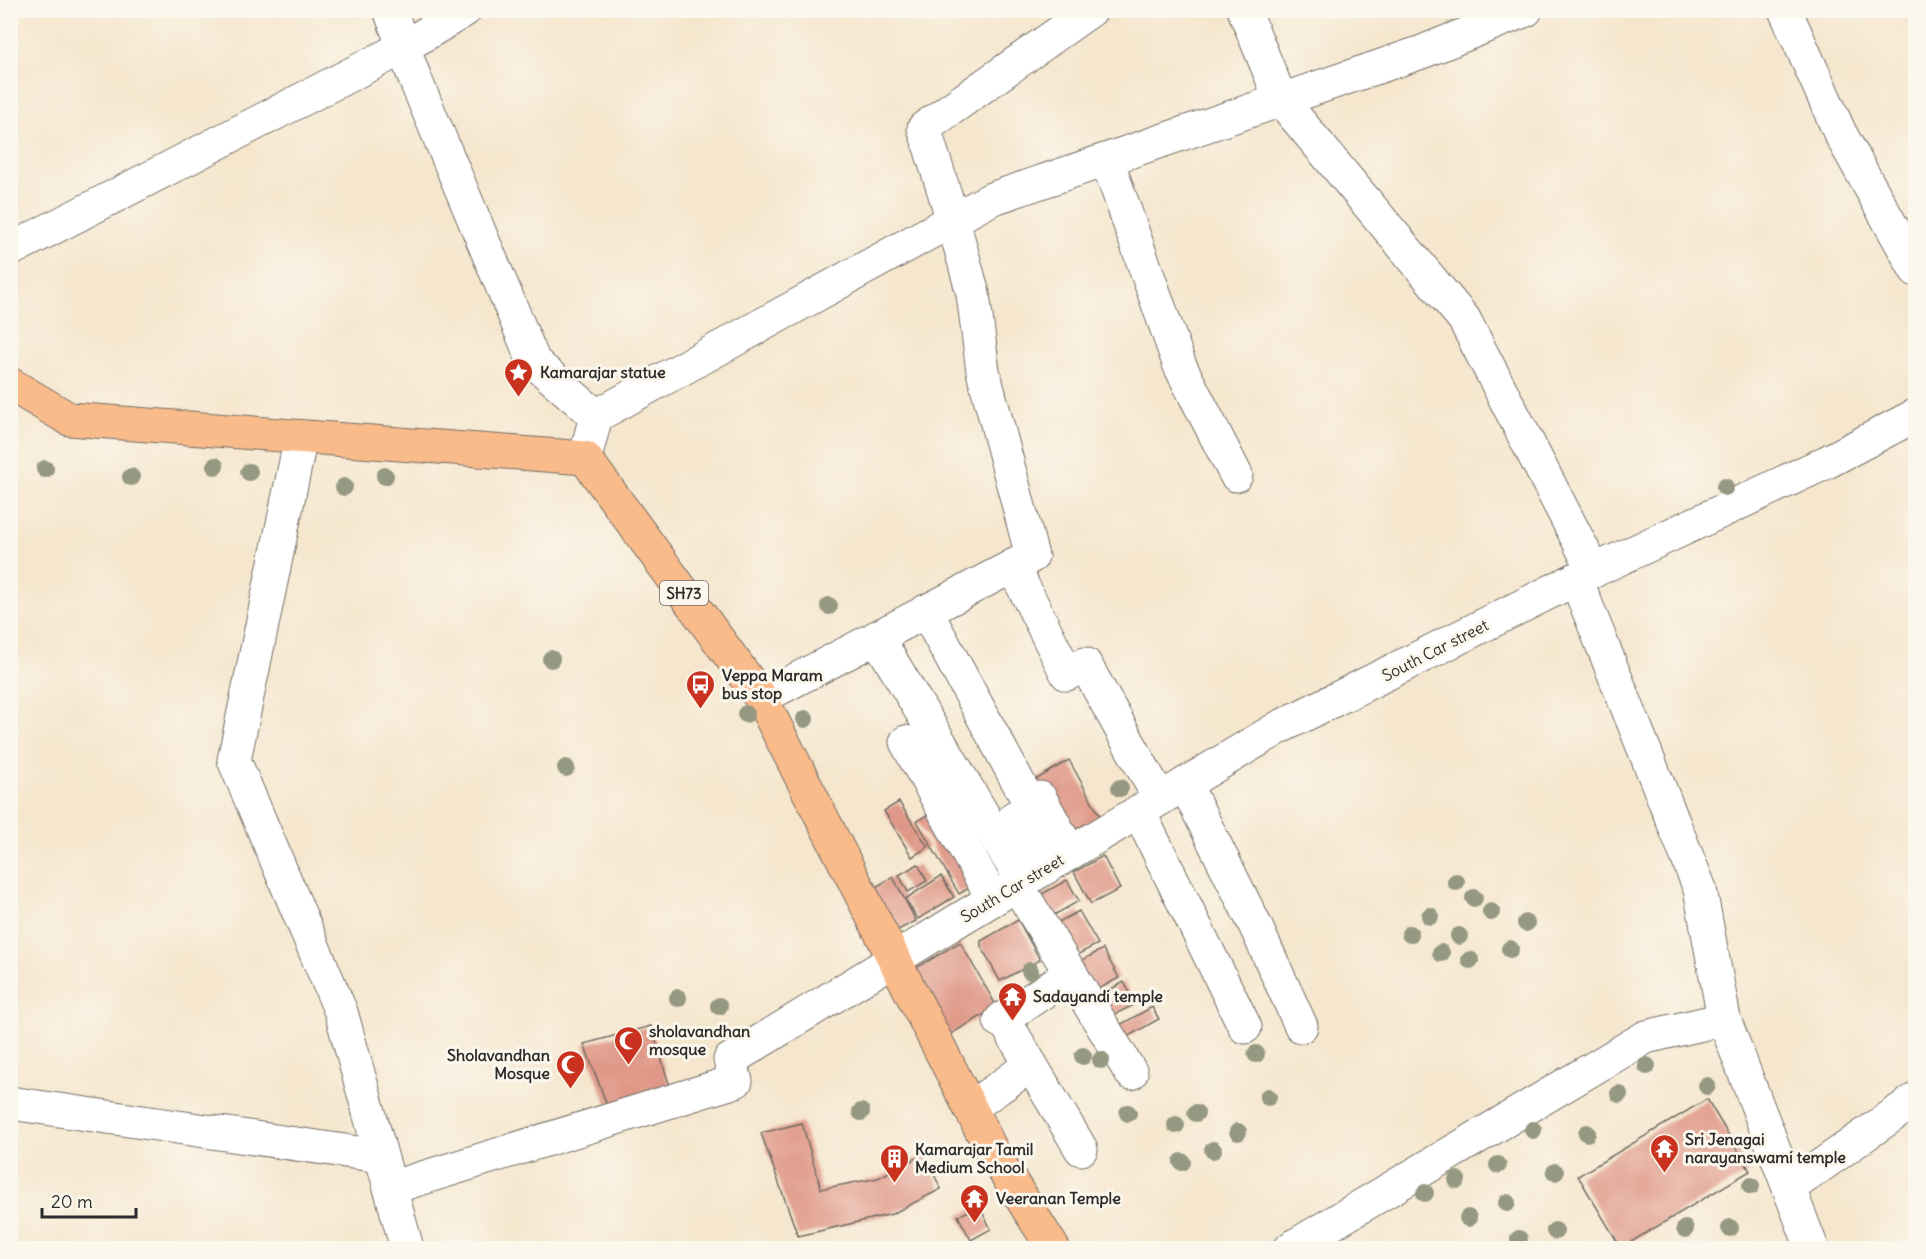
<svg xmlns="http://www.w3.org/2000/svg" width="1926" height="1259" viewBox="0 0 1926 1259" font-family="Delius,sans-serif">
<rect width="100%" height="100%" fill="#fbf7ec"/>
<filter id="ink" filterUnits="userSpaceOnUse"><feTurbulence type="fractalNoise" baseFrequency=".0167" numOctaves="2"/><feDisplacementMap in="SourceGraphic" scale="12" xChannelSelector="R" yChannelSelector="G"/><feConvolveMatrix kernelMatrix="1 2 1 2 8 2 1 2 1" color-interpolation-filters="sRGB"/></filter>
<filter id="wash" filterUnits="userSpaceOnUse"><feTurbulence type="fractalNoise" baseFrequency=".008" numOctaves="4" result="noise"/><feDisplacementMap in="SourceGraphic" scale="24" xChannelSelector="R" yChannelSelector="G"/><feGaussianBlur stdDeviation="1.35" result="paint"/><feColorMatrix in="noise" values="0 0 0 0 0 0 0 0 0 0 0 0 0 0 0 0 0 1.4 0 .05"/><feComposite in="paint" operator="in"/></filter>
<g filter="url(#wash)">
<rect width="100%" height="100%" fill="#f5e6cd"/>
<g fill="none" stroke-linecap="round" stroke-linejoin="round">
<path stroke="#87bbf5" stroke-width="9" d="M1267,1248L1286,1237"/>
</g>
<g id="blocks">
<g fill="#df9887">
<path d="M1069,760L1100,816L1066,835L1035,780Z"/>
<path d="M899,802L928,847L912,857L884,811Z"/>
<path d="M930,813L973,886L959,894L917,821Z"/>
<path d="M1103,856L1120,889L1091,904L1074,872Z"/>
<path d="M918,864L927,881L908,892L899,875Z"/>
<path d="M941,876L954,897L918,919L905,899Z"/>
<path d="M893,877L916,921L892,933L870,890Z"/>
<path d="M1067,880L1079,901L1047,919L1035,898Z"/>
<path d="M1079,911L1098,944L1071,958L1053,925Z"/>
<path d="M1018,920L1040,960L1000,981L981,946V941Z"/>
<path d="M960,942L997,1007L949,1035L911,971Z"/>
<path d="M1103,949L1119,978L1091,993L1075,964Z"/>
<path d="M1124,982L1136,1004L1107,1018L1096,997Z"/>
<path d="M1152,1007L1159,1019L1125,1038L1118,1026Z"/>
<path d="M651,1026L670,1087L607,1105L584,1044Z"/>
<path d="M1707,1099L1750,1171L1621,1248L1578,1176Z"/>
<path d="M802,1123L821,1189L878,1178L924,1154L941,1189L892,1214L798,1236L761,1133Z"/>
<path d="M979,1206L991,1229L971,1240L958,1216Z"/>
</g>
</g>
</g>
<g filter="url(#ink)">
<use href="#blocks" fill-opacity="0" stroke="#726c64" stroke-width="1.5"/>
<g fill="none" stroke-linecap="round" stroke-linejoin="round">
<defs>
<g id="street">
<path d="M390,10L415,79L534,362L596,416"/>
<path d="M1244,10L1281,100L1464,319L1594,571"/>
<path d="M1785,10L1840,133L1916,270"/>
<path d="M1107,160L1180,366L1236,475"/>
<path d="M10,250L404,47L465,10"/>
<path d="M301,437L234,760L341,1012L407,1248"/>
<path d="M585,458L596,416L991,199L1422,52L1526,10"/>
<path d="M1013,566L1067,674L1085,664L1160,799"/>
<path d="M1576,579L1825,463L1916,415"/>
<path d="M926,611L1030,804L1040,798L1070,853"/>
<path d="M877,637L1023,882"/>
<path d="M761,698L1032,556L983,371L973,294L953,220L924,128L1091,10"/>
<path d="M906,742L993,899"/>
<path d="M1185,784L1255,925L1301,1026"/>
<path d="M1139,812L1245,1027"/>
<path d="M1015,817L1045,868"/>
<path d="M1017,885L1131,1073"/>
<path d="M1003,1018L1081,1149"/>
<path d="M1000,1021L1071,973"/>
<path d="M10,1103L380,1156"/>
<path d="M970,1108L1031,1065"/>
<path d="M390,1188L736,1081L730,1060L960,919L1280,727L1576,579L1700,889L1724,1019"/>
<path d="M1789,1188L1916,1099"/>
<path d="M1291,1248L1646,1037L1724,1019L1812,1248"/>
</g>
<path id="primary" d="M10,384L69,419L585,458L761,698L993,1153L1053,1248"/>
</defs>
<use href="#street" stroke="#726c64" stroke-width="35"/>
<use href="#primary" stroke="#726c64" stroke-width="35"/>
<use href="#street" stroke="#fff" stroke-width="33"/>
<use href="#primary" stroke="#fabb8b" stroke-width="33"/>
</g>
<g fill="#969981">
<circle cx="215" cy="466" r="9"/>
<circle cx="45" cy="469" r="9"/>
<circle cx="249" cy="472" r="9"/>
<circle cx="385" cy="476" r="9"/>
<circle cx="131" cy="477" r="9"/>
<circle cx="344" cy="487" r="9"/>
<circle cx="1725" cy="487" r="9"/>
<circle cx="829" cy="606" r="9"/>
<circle cx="551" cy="659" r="9"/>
<circle cx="746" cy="714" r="9"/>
<circle cx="805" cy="719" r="9"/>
<circle cx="566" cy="768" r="9"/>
<circle cx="1120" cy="788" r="9"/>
<circle cx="1456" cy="882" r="9"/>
<circle cx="1474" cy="898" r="9"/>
<circle cx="1491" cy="912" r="9"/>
<circle cx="1430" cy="916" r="9"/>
<circle cx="1526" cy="923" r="9"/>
<circle cx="1410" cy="934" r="9"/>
<circle cx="1459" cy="936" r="9"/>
<circle cx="1510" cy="949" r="9"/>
<circle cx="1441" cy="953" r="9"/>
<circle cx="1470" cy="960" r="9"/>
<circle cx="1030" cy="971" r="9"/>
<circle cx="678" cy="998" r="9"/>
<circle cx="719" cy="1006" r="9"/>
<circle cx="1256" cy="1054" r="9"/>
<circle cx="1083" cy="1056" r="9"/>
<circle cx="1101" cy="1060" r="9"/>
<circle cx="1647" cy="1066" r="9"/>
<circle cx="1707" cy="1086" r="9"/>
<circle cx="1619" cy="1094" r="9"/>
<circle cx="1268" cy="1097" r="9"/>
<circle cx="861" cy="1112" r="9"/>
<circle cx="1128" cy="1113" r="9"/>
<circle cx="1196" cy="1113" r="9"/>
<circle cx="1176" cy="1125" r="9"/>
<circle cx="1533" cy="1130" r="9"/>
<circle cx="1238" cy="1132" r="9"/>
<circle cx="1587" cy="1133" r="9"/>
<circle cx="1213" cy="1150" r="9"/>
<circle cx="1182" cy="1162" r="9"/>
<circle cx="1498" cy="1165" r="9"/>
<circle cx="1555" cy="1172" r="9"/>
<circle cx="1457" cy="1180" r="9"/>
<circle cx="1751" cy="1186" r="9"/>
<circle cx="1425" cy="1193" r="9"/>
<circle cx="1507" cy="1203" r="9"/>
<circle cx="1468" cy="1218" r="9"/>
<circle cx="1730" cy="1228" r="9"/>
<circle cx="1685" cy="1229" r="9"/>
<circle cx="1555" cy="1231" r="9"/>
<circle cx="1519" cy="1239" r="9"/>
</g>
</g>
<defs>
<symbol id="sight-pin" viewBox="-11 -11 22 30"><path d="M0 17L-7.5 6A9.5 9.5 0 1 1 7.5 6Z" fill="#c8321e" stroke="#fbf7ec"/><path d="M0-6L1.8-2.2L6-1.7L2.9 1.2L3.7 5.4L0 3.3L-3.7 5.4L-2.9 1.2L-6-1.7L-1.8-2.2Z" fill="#fff"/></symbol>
<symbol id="bus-pin" viewBox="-11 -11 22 30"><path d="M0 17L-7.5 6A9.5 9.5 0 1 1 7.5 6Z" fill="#c8321e" stroke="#fbf7ec"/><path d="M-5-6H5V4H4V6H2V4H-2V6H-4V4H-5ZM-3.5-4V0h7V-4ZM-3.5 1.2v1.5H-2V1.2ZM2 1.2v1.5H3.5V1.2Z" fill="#fff"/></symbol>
<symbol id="temple-pin" viewBox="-11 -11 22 30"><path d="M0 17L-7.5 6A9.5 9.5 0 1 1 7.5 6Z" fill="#c8321e" stroke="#fbf7ec"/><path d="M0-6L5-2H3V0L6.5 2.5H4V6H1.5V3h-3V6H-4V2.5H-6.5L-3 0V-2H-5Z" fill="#fff"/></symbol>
<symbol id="mosque-pin" viewBox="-11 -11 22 30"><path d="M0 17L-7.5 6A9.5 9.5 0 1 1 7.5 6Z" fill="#c8321e" stroke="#fbf7ec"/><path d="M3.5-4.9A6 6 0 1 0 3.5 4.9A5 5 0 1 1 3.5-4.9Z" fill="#fff"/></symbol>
<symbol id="building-pin" viewBox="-11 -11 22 30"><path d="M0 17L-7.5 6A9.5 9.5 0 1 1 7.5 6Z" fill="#c8321e" stroke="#fbf7ec"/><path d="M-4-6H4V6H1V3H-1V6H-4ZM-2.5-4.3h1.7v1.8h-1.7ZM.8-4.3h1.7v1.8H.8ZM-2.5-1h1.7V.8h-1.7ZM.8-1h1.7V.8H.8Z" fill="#fff"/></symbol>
</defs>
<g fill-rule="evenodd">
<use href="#sight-pin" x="502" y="356" width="33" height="45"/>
<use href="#bus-pin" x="684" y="668" width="33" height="45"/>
<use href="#temple-pin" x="996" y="980" width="33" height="45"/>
<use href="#mosque-pin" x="612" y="1024" width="33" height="45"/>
<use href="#mosque-pin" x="554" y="1048" width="33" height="45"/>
<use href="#temple-pin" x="1648" y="1132" width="33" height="45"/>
<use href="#building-pin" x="878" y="1142" width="33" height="45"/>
<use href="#temple-pin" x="958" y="1182" width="33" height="45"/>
</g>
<g text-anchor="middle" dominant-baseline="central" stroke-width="6" stroke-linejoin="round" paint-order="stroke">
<rect fill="#fbf7ec" stroke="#696865" stroke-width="1.5" x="660" y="581" width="48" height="24" rx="4.5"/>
<g font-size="15" font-weight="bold" fill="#2b2b2b">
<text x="684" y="593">SH73</text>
</g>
<g font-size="16" font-weight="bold" fill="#2b2b2b" stroke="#fbf7ec" text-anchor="start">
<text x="540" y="372">Kamarajar statue</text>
<text x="722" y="675">Veppa Maram<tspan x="722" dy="18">bus stop</tspan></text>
<text x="1033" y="996">Sadayandi temple</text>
<text x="649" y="1031">sholavandhan<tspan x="649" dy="18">mosque</tspan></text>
<text x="550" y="1055" text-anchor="end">Sholavandhan<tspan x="550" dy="18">Mosque</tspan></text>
<text x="1685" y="1139">Sri Jenagai<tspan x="1685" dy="18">narayanswami temple</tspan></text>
<text x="915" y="1149">Kamarajar Tamil<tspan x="915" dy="18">Medium School</tspan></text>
<text x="996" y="1198">Veeranan Temple</text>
</g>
<g font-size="16" fill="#2b2b2b" stroke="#fbf7ec">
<text transform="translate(1435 650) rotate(-27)">South Car street</text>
<text transform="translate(1012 888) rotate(-31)">South Car street</text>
</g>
</g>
<rect width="1926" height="1259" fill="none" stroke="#fbf7ec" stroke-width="36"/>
<path d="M42 1208v9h94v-9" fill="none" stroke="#2b2b2b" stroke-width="3"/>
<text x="51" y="1208" font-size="18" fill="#2b2b2b" stroke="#fbf7ec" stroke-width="4.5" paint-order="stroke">20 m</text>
</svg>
